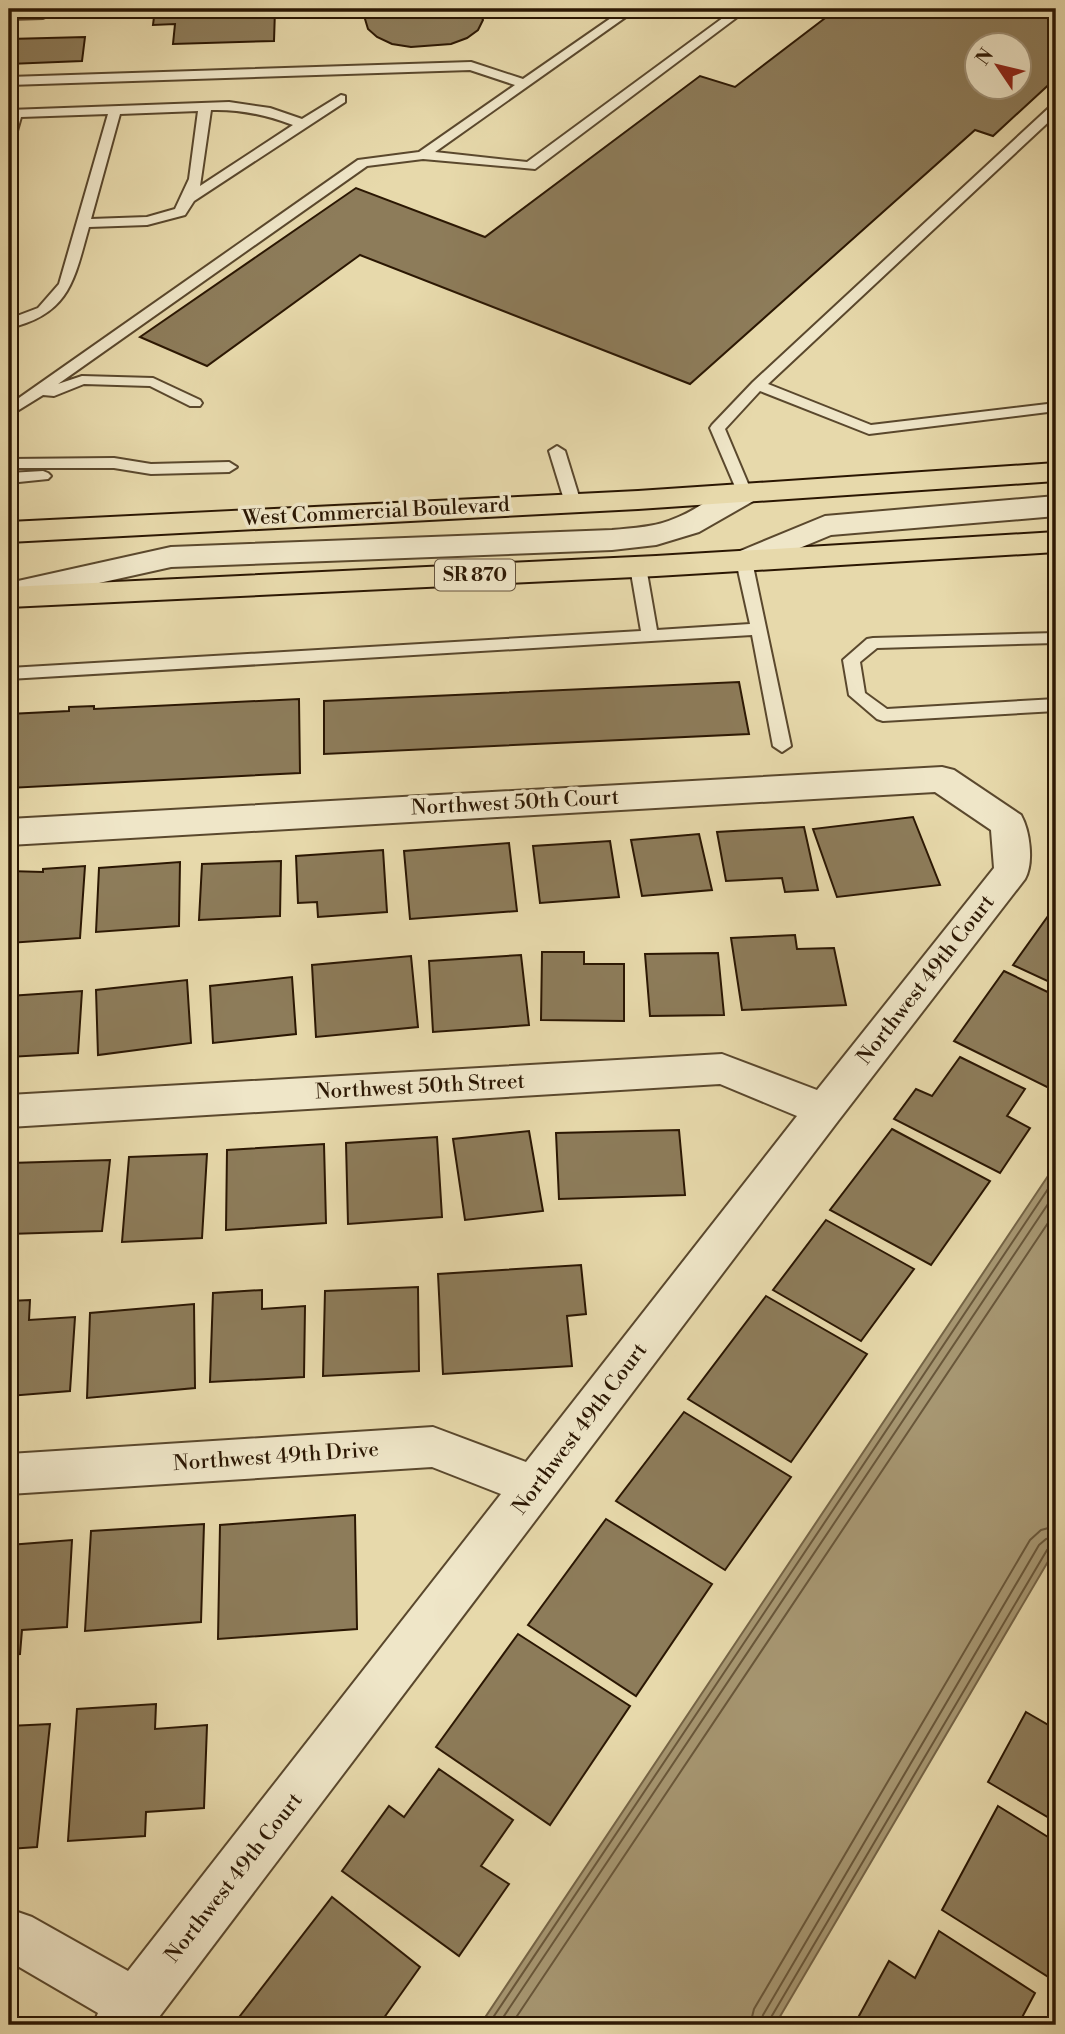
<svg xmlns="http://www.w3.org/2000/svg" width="1065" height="2034" viewBox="0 0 1065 2034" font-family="'Libre Bodoni',serif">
<rect width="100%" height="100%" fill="#e7d9ab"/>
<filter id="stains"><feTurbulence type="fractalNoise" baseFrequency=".00286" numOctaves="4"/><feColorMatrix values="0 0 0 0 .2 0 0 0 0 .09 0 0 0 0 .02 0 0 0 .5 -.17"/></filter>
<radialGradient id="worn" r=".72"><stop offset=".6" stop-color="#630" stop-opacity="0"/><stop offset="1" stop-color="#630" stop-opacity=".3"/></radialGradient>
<path fill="#a79772" stroke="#756446" stroke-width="2" d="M1056,1164V1548L775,2025H480Z"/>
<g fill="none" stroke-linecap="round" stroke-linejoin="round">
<g stroke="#69573a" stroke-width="2">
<path d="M488,2025L1056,1177"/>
<path d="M498,2025L1056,1192"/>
<path d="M511,2025L1056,1211"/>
<path d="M750,2025L754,2009L1030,1540L1041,1530L1056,1526"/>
<path d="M760,2025L763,2015L1039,1545L1046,1539L1056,1537"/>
<path d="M769,2025L770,2019L1047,1550L1056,1546"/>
</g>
</g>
<g fill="#8d7c5a" stroke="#2b1703" stroke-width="2" fill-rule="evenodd">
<path d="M155,9H275L274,41L173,44L175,24L153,25Z"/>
<path d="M373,9H478L483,20L478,30L467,38L451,44L411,47L392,44L377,37L368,29L365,19Z"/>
<path d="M837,9H1056V78L993,136L975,130L690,384L360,255L207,366L140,337L356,188L485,237L700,76L735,87ZM978,46H1020V88H978Z"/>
<path d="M85,37L82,61L9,64V39Z"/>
<path d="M739,682L749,734L324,754V701Z"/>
<path d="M299,699L300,773L9,788V714L69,711V707L94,706V709Z"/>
<path d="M913,817L940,885L837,897L813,829Z"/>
<path d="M804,827L818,890L785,892L782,878L726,881L717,832Z"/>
<path d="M699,834L712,890L642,896L631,840Z"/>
<path d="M610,841L619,897L540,903L533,846Z"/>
<path d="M509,843L517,911L410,919L404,851Z"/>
<path d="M383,850L387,912L318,917L317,902L298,903L296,856Z"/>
<path d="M281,861L280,916L199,920L202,864Z"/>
<path d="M180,862L179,926L96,932L99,868Z"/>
<path d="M85,866L80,938L9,943V871L43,872V869Z"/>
<path d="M1053,909L1056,911V985L1013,965Z"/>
<path d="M795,935L797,949L834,948L846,1005L742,1010L731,938Z"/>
<path d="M542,952H584V964H624V1021L541,1020Z"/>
<path d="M718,953L724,1015L650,1016L645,954Z"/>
<path d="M521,955L529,1025L433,1032L429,961Z"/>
<path d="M411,956L418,1027L316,1037L312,965Z"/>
<path d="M1004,971L1056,996V1081L1051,1089L954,1041Z"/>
<path d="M292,977L296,1034L213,1043L210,986Z"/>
<path d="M187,980L191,1043L98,1055L96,990Z"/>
<path d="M82,991L78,1053L9,1057V996Z"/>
<path d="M960,1057L1025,1089L1007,1116L1030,1128L1000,1173L894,1119L916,1089L932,1096Z"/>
<path d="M892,1129L990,1181L931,1265L830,1210Z"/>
<path d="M679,1130L685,1195L559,1199L556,1133Z"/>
<path d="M529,1131L543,1211L465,1220L453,1139Z"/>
<path d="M437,1137L442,1217L348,1224L346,1143Z"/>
<path d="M324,1144L326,1223L226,1230L227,1150Z"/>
<path d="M207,1154L202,1238L122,1242L129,1157Z"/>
<path d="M110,1160L102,1231L9,1234L10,1163Z"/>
<path d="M826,1220L914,1269L861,1341L773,1290Z"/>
<path d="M581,1265L586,1314L567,1316L572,1366L443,1374L438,1274Z"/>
<path d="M418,1287L419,1371L323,1376L325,1291Z"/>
<path d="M262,1290V1309L305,1306L304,1377L210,1382L213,1293Z"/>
<path d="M766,1296L867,1354L791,1462L688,1399Z"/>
<path d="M30,1300L29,1320L75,1317L70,1391L9,1396V1301Z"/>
<path d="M194,1304L195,1388L87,1398L90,1313Z"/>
<path d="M684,1412L791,1477L725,1570L616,1501Z"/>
<path d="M355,1515L357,1629L218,1639L220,1525Z"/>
<path d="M606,1519L712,1584L636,1696L528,1625Z"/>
<path d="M204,1524L201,1622L85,1631L91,1531Z"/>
<path d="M72,1540L67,1627L22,1630L20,1654L9,1655V1545Z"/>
<path d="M518,1634L630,1706L550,1825L436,1747Z"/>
<path d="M156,1704L155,1729L207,1725L204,1808L146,1812L145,1836L68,1841L77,1709Z"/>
<path d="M1026,1712L1052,1727L1056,1719V1822L988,1782Z"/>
<path d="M50,1724L37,1847L9,1849V1726Z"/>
<path d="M439,1769L513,1820L481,1866L509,1884L459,1956L342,1871L389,1806L404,1817Z"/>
<path d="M998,1806L1056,1842V1966L1050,1978L942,1910Z"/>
<path d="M332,1897L420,1967L381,2022L385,2025H233Z"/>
<path d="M939,1931L1035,1993L1018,2025H854L889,1961L915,1978Z"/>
</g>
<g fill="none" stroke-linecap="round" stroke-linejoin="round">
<defs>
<g id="lane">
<path d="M47,9H64L43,18L9,19V13Z"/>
<path d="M624,9H637L435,152L527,162L735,9H748L535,169L423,159L367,166L58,384L82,376L153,378L200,400L202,403L200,406H190L150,386L84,384L54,396L43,395L9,416V405L358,160L419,152L515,85L470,70L9,85V77L471,62L523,79Z"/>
<path d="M341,95L345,96V102L194,201L185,215L147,225L89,227C74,280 70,314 9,328V319L38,308L59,284L108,114L21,117L15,138L9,142V110L229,102L270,108L302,119ZM211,110C240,109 266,115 293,125L200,186ZM198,111L189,179L175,209L147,217L91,219L120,114Z"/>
<path d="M1056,104V115L768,384L871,425L1056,403V411L869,434L760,391L725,429L752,493L744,498L739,496L710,428L712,425L753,382L1052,105Z"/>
<path d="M557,446L565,451L581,503L578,506L573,508L565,503L549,451Z"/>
<path d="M114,458L151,464L229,462L237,467L229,472L151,474L114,468H9V459Z"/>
<path d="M43,471L48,473L51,476L48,479L9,483V473Z"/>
<path d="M744,556L752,561L791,746L782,752L773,746L752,635L9,679V668L641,631L630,567L638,562L646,567L657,630L750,624L736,561Z"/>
<path d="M1056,633V643L877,648L860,662L865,693L887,709L1056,699V711L883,721L877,719L849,695L843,660L867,639L873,638Z"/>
</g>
<g id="street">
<path d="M744,484L755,486L759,493L755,500L699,532L656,545L612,550L171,567L9,603V583L171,547L612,530C634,528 656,527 676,518C700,509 719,490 744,484Z"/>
<path d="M1056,496V516L831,535L744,571L733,568L728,561L733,554L825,516Z"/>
<path d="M942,767L954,770L1021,815C1030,831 1034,863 1025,879L838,1121L153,2025H93L98,2013L9,1961V1909L32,1917L128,1971L501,1494L432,1467L9,1494V1454L433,1427L526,1462L797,1116L720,1084L9,1127V1095L722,1054L817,1090L994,868L991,830L935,792L9,845V819Z"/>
</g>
<g id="highway">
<path d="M1056,463V481L638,509L9,542V522L638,491Z"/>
<path d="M1056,532V552L656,576L9,607V587L656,556Z"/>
</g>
</defs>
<use href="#lane" stroke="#5a482d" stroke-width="4"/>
<use href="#street" stroke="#5a482d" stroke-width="4"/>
<use href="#highway" stroke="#2b1703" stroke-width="4"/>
<use href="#lane" fill="#efe6c8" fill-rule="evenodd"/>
<use href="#street" fill="#efe6c8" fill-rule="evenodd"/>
<use href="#highway" fill="#e7d9ab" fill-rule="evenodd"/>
</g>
<g text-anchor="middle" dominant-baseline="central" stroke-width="7" stroke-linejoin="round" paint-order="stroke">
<rect fill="#efe6c8" stroke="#66553e" stroke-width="2" x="435" y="559.5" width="80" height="31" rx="5"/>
<g font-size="19" font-weight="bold" fill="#2b1703">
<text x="475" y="575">SR 870</text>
</g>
<g font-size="21" fill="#2b1703" stroke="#efe6c8">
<text transform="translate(376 512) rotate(-3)">West Commercial Boulevard</text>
<text transform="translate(515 803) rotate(-3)">Northwest 50th Court</text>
<text transform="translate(926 980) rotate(-52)">Northwest 49th Court</text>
<text transform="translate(420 1087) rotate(-3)">Northwest 50th Street</text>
<text transform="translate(580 1429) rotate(-53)">Northwest 49th Court</text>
<text transform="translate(276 1457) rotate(-4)">Northwest 49th Drive</text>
<text transform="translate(234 1878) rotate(-52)">Northwest 49th Court</text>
</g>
</g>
<rect width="1065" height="2034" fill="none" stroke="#e7d9ab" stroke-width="35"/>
<rect x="10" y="10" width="1044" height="2013" fill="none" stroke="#2b1703" stroke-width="3.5"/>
<rect x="18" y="18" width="1030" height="1999" fill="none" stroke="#2b1703" stroke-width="2"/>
<g transform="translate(998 66) rotate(305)"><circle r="33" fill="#efe6c8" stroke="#a19379" stroke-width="2"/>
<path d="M0-5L12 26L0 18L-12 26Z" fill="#8f2418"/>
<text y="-10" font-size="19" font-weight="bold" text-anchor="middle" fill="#2b1703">N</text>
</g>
<rect width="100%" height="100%" filter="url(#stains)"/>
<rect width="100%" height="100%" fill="url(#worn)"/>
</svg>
